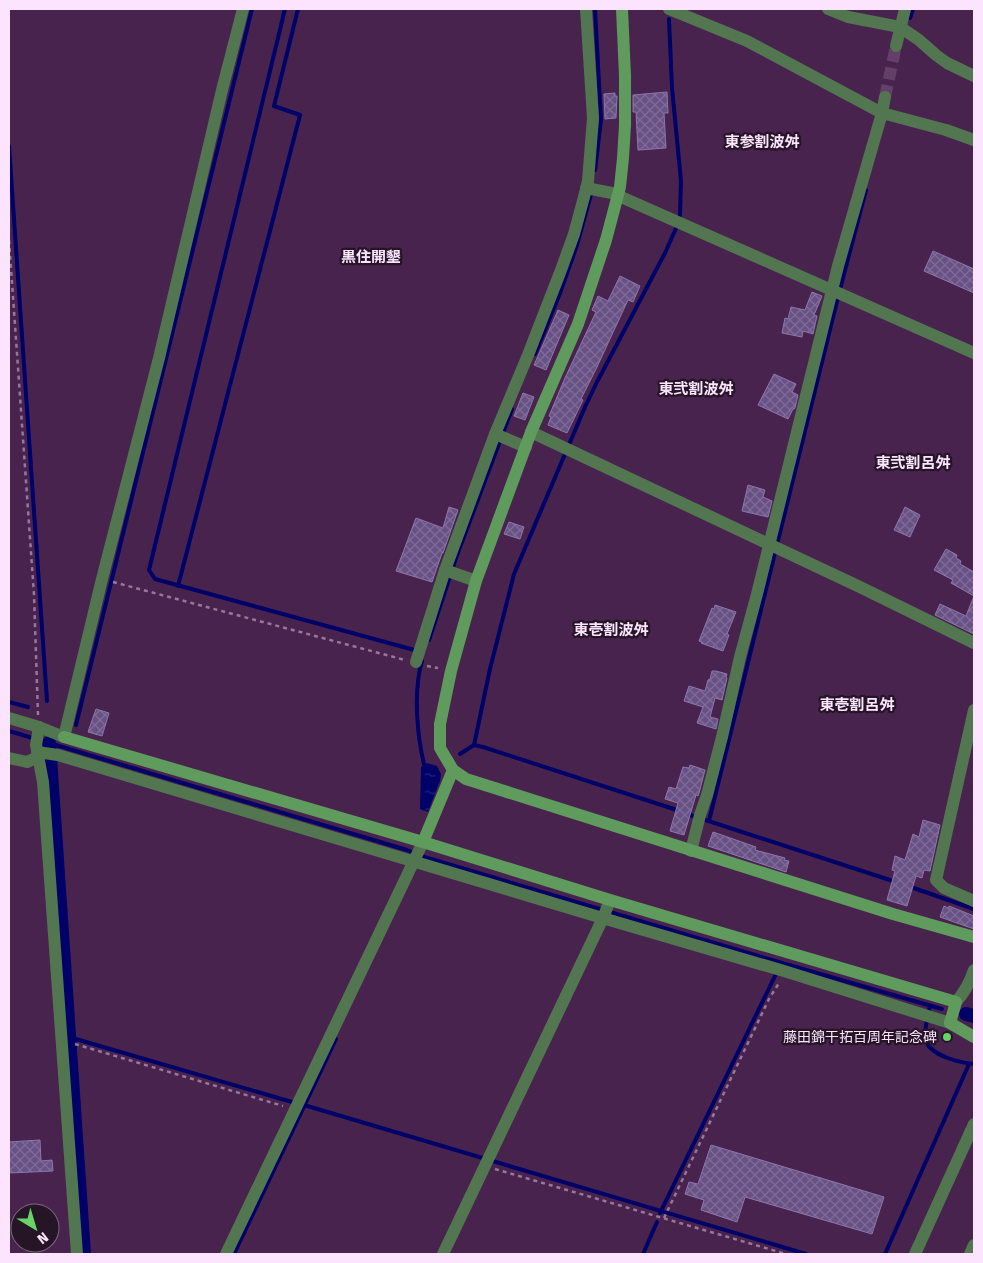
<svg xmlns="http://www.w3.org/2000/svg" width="983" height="1263" viewBox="0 0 983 1263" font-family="'Fira Sans','Noto Sans JP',sans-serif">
<defs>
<pattern id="water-ripples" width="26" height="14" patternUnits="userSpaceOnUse" patternTransform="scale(1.25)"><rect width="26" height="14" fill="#000168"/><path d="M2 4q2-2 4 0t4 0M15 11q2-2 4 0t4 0" fill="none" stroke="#26267f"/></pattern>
<pattern id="building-cross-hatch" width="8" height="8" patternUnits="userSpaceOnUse" patternTransform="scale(1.25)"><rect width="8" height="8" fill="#685285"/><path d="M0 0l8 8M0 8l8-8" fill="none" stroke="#7e6b97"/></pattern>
</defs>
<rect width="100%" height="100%" fill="#48234d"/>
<path fill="url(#water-ripples)" d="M427,763L437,766L441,774L440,781L428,812L420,809L421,767Z"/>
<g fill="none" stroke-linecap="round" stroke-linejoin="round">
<g stroke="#000168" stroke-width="4">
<path d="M285,9L149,570L155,579L418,651"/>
<path d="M595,9L601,120L595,170"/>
<path d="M910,18L913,9"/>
<path d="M9,146L47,701"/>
<path d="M535,354L559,296L577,245L592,191"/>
<path d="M178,586L300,115L274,106L298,9"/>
<path d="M429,640L456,558L512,409"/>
<path d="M422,661C413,691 417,738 425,768"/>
<path d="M9,702L28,707"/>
<path d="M76,725L252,9"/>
<path d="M9,731L407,850L421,856L782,963L942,1009"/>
<path d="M474,745L490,669L514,574L585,407L597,382L665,253L677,226L680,215L681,181L672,88L669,19"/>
<path d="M460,754L474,745L483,747L680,811"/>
<path d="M687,814L896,882"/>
<path d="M709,821L838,297L866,190"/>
<path d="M908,886L974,909"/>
<path d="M930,1006C928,1015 923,1033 926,1041C931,1056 961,1063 974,1064"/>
<path d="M69,1037L292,1102"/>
<path d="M304,1105L806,1254"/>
<path d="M660,1213L775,976"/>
<path d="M234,1254L336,1039"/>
<path d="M643,1254L657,1222"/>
<path d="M885,1254L969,1064"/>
</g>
<g stroke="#000168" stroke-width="14">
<path d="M49,743L84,1254"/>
<path d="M966,1014L974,1016"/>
</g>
</g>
<g fill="url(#building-cross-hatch)" stroke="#8d76ac">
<path d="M667,92L668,113H664L666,148L638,150L636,112H633V95Z"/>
<path d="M615,93V96H617L616,118L605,119L604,94Z"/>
<path d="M933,251L974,269V293L924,271Z"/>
<path d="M620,276L640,286L633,302L628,300L597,367L581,399L583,400L567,433L548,425L551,417L549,416L565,378L596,312L592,310L598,296L608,301Z"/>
<path d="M812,292L822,296L814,315L817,316L813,334L803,331L802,337L782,333L785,318L788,319L791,307L805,310Z"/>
<path d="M558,310L569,315L546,370L534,365Z"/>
<path d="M774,374L796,384L792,392L798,395L795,408L794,409H793L788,419L758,405Z"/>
<path d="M523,393L534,397L525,420L514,416Z"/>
<path d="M748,485L765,490L763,497L772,501L768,517L742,511Z"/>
<path d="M449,507L458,510L443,553H442L432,582L396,571L416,518L443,528Z"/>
<path d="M905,507L920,515L910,537L894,530Z"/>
<path d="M509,522L524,527L520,539L504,534Z"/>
<path d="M946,549L957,555L956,558L961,561L960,564L974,572V634L935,615L940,604L966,616L974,596L951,583L953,580L934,570Z"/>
<path d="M715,605L736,612L727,634L729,635L723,651L701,643L702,642L699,641L712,608L714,609Z"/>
<path d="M712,671H716L727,674L726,677L727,678L722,700L715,698L710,717L718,719L716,729L697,723L703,707L684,701L689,686L705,691L708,680L710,679Z"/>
<path d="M96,709L109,713L102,736L88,732Z"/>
<path d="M690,765L705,770L699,793L698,796L696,795L684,835L670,831L678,803L665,799L669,787L676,789L683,767L689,768Z"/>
<path d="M923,820L940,825L930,871L924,870L922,878L916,876L907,906L887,900L895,871L892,870L895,856L905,860L913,834L919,837Z"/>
<path d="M713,832L756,847L755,850L785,858L784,860L789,861L786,872L708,846Z"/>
<path d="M944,906L948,908L949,906L974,916V929L940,917Z"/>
<path d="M40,1140L41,1161L52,1160L53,1171L9,1173V1142Z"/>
<path d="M711,1145L884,1197L872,1234L745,1197L737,1222L701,1210L704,1200L685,1194L689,1182L698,1184Z"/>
</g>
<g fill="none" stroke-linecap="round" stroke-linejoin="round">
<path stroke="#634068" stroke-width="12" stroke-dasharray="12 6" stroke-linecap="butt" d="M885,97L896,46"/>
<g stroke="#97789b" stroke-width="2.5" stroke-dasharray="4 4" stroke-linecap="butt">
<path d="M9,240L34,595L38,715"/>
<path d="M113,582L405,660"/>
<path d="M427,666L438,668"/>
<path d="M75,1044L283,1106"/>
<path d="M495,1169L786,1254"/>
<path d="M664,1218L769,999L779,983"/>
</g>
<g stroke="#527650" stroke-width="12">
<path d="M669,9L747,41L882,113L946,130L974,140"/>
<path d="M828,9L848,17L900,27L919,40L936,55L947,63L974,76"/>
<path d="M896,46L905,9"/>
<path d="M586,188L612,193L974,353"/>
<path d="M531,432L860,587L974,643"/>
<path d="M495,434L526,447"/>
<path d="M445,570L476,581"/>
<path d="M416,662L445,570L495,434L528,355L561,270L574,234L584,197L588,181L593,118L586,9"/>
<path d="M974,710L936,880L944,888L974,901"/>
<path d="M9,718L39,727L64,737L102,579L159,358L222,90L243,9"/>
<path d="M39,727L36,745L43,782L77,1254"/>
<path d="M37,752L58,755L599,917L784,971L950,1023"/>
<path d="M9,758L27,762L38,757"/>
<path d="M691,851L700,815L707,795L722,737L740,657L757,594L838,266L882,113L885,97"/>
<path d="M956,1002C965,992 970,982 974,970"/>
<path d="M226,1254L423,842"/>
<path d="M443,1254L603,918L610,900"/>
<path d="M915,1254L974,1124"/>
<path d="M970,1254L974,1245"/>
</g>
<g stroke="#5f9b5d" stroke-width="12">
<path d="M64,737L423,842L610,900L956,1002L950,1023L974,1037"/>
<path d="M453,770L466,779L893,914L974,937"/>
<path d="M423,842L453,770L440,748V724L451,671L476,581L531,432L578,324L606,240L620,187L623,158L625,125V76L622,9"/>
</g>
</g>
<circle fill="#68d465" stroke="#251527" stroke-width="2" cx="947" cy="1037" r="5"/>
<g text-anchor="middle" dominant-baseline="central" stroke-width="4.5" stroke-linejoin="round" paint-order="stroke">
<g font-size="14" fill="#fce4fe" stroke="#251527" text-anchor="end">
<text x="937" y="1037">藤田錦干拓百周年記念碑</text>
</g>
<g font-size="15" font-weight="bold" fill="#fce4fe" stroke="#251527">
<text x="762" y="142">東参割波舛</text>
<text x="371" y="257">黒住開墾</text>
<text x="696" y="389">東弐割波舛</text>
<text x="913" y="463">東弐割呂舛</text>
<text x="611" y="630">東壱割波舛</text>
<text x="857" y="705">東壱割呂舛</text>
</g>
</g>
<rect width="983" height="1263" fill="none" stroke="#fce4fe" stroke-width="20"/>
<g transform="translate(35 1228) rotate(142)"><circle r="24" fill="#251527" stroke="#7b687d"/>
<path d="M0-4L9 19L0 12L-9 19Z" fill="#68d465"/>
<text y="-8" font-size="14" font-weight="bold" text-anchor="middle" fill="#fce4fe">N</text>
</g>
</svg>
